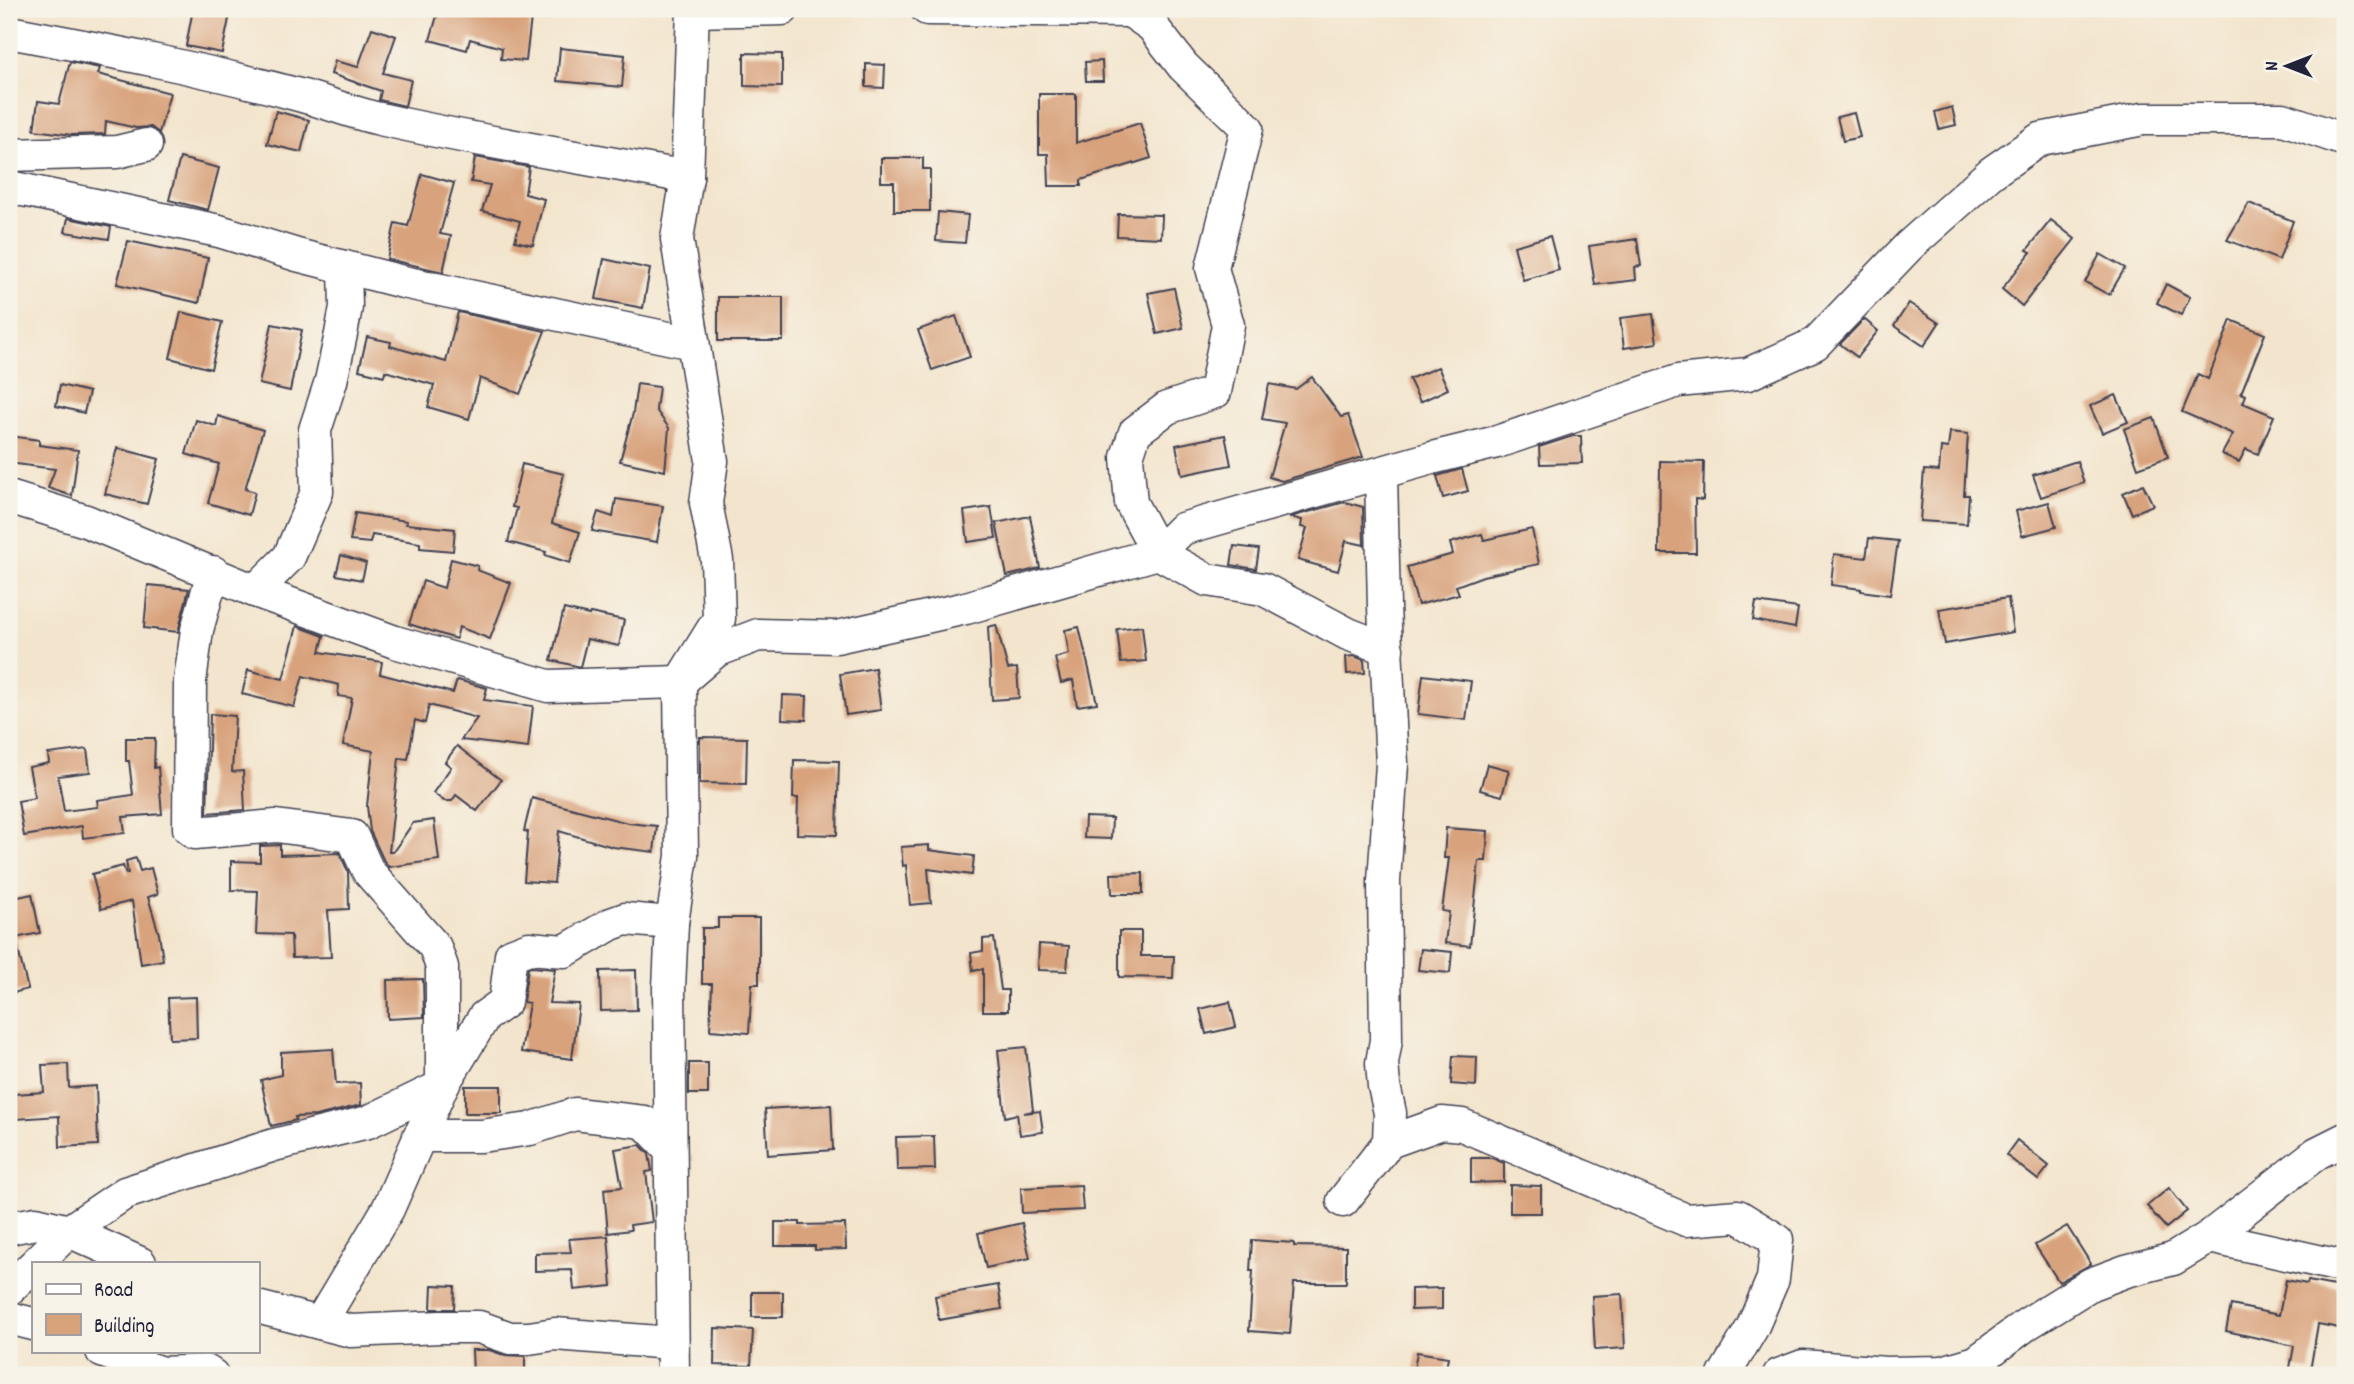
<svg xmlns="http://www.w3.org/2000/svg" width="2354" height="1384" viewBox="0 0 2354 1384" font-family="Dekko,sans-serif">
<rect width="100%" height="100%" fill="#f7f3e8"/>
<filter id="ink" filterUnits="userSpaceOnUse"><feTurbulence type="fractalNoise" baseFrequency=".0143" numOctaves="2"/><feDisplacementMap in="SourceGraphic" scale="14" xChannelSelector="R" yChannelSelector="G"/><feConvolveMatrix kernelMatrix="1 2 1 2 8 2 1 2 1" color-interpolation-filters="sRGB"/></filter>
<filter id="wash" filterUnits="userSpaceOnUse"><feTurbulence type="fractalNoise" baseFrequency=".00686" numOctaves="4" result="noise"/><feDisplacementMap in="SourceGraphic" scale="28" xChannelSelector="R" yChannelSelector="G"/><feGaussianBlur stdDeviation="1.57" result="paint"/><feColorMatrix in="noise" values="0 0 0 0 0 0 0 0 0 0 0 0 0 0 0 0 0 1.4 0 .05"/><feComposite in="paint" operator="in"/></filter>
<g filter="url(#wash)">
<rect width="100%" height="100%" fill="#f3e5cd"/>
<g id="blocks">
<g fill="#d8a27b">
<path d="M193,9H231L222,53L186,46Z"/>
<path d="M439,9H532L526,61L501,59L502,48L470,39L467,50L430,40Z"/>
<path d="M372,28L396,36L383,73L411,80L405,106L379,100L381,91L331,74L335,61L358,67Z"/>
<path d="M560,48L625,55L622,87L557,81Z"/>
<path d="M744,53L782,54V87L744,86Z"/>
<path d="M1102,61L1103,81H1086L1085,62Z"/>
<path d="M70,62L100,68L98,74L170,93L159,133L151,127L136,128L106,121L105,134L72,135L34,130L38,101L59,104Z"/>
<path d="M866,64L885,65L884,88L866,87Z"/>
<path d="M1039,94H1076V143L1140,123L1151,158L1081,180V186H1049L1048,154H1039Z"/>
<path d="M1952,107L1956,125L1939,129L1935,112Z"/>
<path d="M276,111L309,120L301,152L267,144Z"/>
<path d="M1854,113L1860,137L1843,141L1837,117Z"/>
<path d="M475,157L529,167L525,194L544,199L533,245L515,241L520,221L482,211L490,185L471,182Z"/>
<path d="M180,158L219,168L208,210L169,200Z"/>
<path d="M881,158H923V169H930V211H894V182H881Z"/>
<path d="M422,174L454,183L440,234L451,236L443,272L387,259L395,223L408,226Z"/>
<path d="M2249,203L2293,221L2279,260L2227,240Z"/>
<path d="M938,212L968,215L965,243L936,241Z"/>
<path d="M1118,214L1162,215L1161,238L1117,236Z"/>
<path d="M68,218L111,227L109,239L65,232Z"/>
<path d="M2051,220L2075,239L2022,306L2002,289L2031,252L2027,250Z"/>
<path d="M1550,236L1559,270L1523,280L1514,246Z"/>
<path d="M1637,239L1641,266L1635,267L1636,280L1595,285L1589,246Z"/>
<path d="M128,241L208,258L199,303L117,284Z"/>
<path d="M2100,254L2125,268L2109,295L2085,282Z"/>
<path d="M604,259L650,269L643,308L596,299Z"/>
<path d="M2166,284L2190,297L2181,315L2157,303Z"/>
<path d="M1174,288L1183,328L1157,334L1148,293Z"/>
<rect x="718" y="297" width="65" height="44"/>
<path d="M1909,303L1939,323L1924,346L1894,326Z"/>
<path d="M181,312L222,322L211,369L170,358Z"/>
<path d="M458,312L545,331L520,394L480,378L469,419L428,407L434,385L385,371L384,376L359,370L367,337L391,342L390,346L446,362Z"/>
<path d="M1653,314L1657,343L1624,348L1620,318Z"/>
<path d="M956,316L970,357L932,370L918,330Z"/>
<path d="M1864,319L1878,331L1857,357L1840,344Z"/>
<path d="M2231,320L2265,334L2241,393L2246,395L2243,403L2274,416L2258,454L2246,449L2239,462L2222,454L2233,434L2182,412L2198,374L2208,379Z"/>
<path d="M272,324L302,330L290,391L259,384Z"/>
<path d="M1438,367L1448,389L1420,402L1409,379Z"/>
<path d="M1312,377L1341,417L1348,415L1363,457L1282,481L1269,477L1285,423L1262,419L1269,384L1296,389Z"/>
<path d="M637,384L659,387L656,410L669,428L665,471L620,461L633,413Z"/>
<path d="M60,385L89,392L84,413L56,406Z"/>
<path d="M2116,395L2128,422L2102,433L2090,406Z"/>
<path d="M218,416L263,430L245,489L255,492L249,515L208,503L219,464L186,454L196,420L216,426Z"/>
<path d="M2154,418L2168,457L2138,468L2124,429Z"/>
<path d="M1950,432L1968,434L1964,495H1969L1967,524L1920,521L1924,470L1939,471L1941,447L1948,448Z"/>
<path d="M1225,435L1231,465L1182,475L1176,445Z"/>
<path d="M9,436L39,440V445L78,450L72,496L48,488L55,469L9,463Z"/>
<path d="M1573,436H1581L1582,463L1540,464L1539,447Z"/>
<path d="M117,448L159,459L147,504L105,494Z"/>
<path d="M1660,461L1704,462L1703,500L1695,499L1696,553H1659Z"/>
<path d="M2077,461L2084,483L2041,497L2033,475Z"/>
<path d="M522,464L564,474L552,523L580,532L570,563L545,555L546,552L508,542L517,508L512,507Z"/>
<path d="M1462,469L1468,491L1443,498L1437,476Z"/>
<path d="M2143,484L2153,505L2132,514L2123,493Z"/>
<path d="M616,499L663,506L657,542L592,531L598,512L613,517Z"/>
<path d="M1345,502L1363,507L1364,545L1346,541L1338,571L1298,560L1307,528L1301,527L1302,520L1290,517Z"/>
<path d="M2049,502L2056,527L2022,536L2016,511Z"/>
<path d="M991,507L996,538L968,542L964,511Z"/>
<path d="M355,513L407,521L406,524L455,529L453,551L420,548V543L372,535L370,543L350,541Z"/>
<path d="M1030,516L1040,568L1007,576L996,523Z"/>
<path d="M1532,529L1539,564L1483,576L1456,586L1459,594L1418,605L1407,567L1453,554L1450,543L1482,534L1484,540Z"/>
<path d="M1869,538L1898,541L1890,595L1861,591V589L1831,585L1834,554L1866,558Z"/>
<path d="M1234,546L1259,549L1256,569L1231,565Z"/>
<path d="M341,555L366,563L362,580L336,575Z"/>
<path d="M451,559L478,566L477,570L511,583L490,639L459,627L456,639L409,624L423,581L444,588Z"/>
<path d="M148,585L189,589L178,632L144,628Z"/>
<path d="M2008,598L2013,632L1945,644L1939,609Z"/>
<path d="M1756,602L1798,608L1795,628L1753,620Z"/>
<path d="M564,609L589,615L590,613L624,620L619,646L587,639L580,667L551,660Z"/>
<path d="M996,625L1008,669L1017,668L1019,698L992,700L988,627Z"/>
<path d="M297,626L324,636L320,652L382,662L380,674L453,693L457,680L487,688L484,700L533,706L528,748L461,740L477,718L429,705L425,723L415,720L408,759L399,758L389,852H393L413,823L434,820L439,860L389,867L384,861L370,831L367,806L373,751L343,745L352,698L338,696L339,685L303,676L294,707L242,694L248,670L283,679Z"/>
<path d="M1142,626L1146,661L1121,663L1117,629Z"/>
<path d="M1079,627L1097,703L1077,706L1073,680L1061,683L1055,658L1069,654L1065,630Z"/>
<path d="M1354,656L1364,660L1365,673L1347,674L1346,657Z"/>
<path d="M875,668L881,710L846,715L840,674Z"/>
<path d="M1423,675L1471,681L1466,720L1418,714Z"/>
<path d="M783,695L807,696L806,720L782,719Z"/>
<path d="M210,714L235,716L232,772L243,771L245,810L207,813Z"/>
<path d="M700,737L747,738L746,784L700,783Z"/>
<path d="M126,738H155L154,768L158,767L162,814L123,817L125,833L83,838L82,826L24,836L18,801L35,798L29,767L49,763L48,754L87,749L90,772L58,776L64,811L98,807L97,800L133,795L129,761H126Z"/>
<path d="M457,746L501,780L477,811L456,795L452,801H444L433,793L451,767L445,762Z"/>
<path d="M794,760L839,761L837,835L797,834L798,798H793Z"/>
<path d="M1487,764L1509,770L1502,796L1480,790Z"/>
<path d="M532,798L628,823L657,826L654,852L613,847L559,831L554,883L524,881L528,832L524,831Z"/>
<path d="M1085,817L1112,818L1111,839L1084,838Z"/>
<path d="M1446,828L1488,831L1486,861H1479L1470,946L1445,943L1449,912L1442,911L1449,858H1444Z"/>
<path d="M280,845V855L340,853L348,872L349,909L328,910L331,957L292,958L291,935L256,934L258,891L231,890V861L260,862V846Z"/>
<path d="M929,845V850L974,856L972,875L928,869L931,903L910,905L906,865L903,866L901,847Z"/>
<path d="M136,858L140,871L151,868L158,894L148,897L159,934L163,960L141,964L132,901L101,909L92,874L123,866L126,874H128L126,861Z"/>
<path d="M1143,873V894H1112L1111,874Z"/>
<path d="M32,894L40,933L15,938L28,989L9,994V899Z"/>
<path d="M718,918H759V984H752L749,1033L710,1030L712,984H702V928H718Z"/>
<path d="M1119,931H1141V956H1174L1173,978L1119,977Z"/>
<path d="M994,938L1001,990H1008V1011H983V969L973,971L971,953L983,951V939Z"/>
<path d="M1039,944L1069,946L1067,971L1038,970Z"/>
<path d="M1421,949L1452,952L1450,973L1418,970Z"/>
<path d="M532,967L555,969L549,1003L579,1004L572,1059L521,1052L529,1003L523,1002L528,968Z"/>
<path d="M636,970L637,1010L601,1011L600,971Z"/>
<path d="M423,979L424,1017L388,1019L387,980Z"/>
<path d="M196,997L197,1038L170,1039L168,998Z"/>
<path d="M1230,1002L1236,1027L1206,1034L1200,1009Z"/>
<path d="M1026,1047L1033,1111L1024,1113L1040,1111L1043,1132L1020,1135L1017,1114L1005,1117L998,1050Z"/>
<path d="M333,1049L336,1084L360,1083L361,1105L316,1116L295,1117L296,1120L271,1126L261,1080L281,1075V1052Z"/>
<path d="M1453,1056L1477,1057L1476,1086L1451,1084Z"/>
<rect x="689" y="1063" width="19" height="31"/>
<path d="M68,1064L69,1088L96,1086L98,1145L60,1147L59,1116L16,1119L14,1094L44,1092L42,1065Z"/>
<rect x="465" y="1086" width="36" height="27"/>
<path d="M831,1105L833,1150L768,1155L765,1109Z"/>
<path d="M934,1136L935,1169L897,1170L896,1137Z"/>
<path d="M2017,1140L2049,1166L2038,1180L2006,1155Z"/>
<path d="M640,1145L649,1154L652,1171L646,1172L652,1222L630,1225L631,1230L608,1233L604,1189L622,1187L615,1149Z"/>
<path d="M1471,1158H1492L1504,1163V1182L1471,1183Z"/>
<path d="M1081,1185L1083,1210L1022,1213L1021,1188Z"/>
<path d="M1510,1185L1541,1186V1213H1510Z"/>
<path d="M2169,1188L2187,1211L2166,1228L2147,1206Z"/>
<path d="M775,1222H800V1225L845,1224L846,1249L815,1250V1246H775Z"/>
<path d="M1022,1223L1030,1258L986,1268L978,1233Z"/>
<path d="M2067,1226L2091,1264L2059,1282L2035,1245Z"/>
<path d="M608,1236L612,1286L574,1290L572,1270L535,1271V1253L571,1252L569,1239Z"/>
<path d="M1252,1240L1294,1243V1246L1346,1247V1283H1294L1290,1334L1249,1331L1253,1271H1250Z"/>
<path d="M2286,1280L2307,1284L2308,1281L2345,1288V1329L2318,1324L2310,1371L2290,1368L2294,1346L2226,1331L2231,1305L2279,1315Z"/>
<path d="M432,1285L455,1286L454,1309H431Z"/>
<path d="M998,1285L1002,1309L939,1320L935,1296Z"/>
<path d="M1442,1288V1309L1411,1310V1289Z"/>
<rect x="752" y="1292" width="31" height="25"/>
<path d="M1622,1294L1625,1348L1595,1350L1592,1296Z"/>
<path d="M715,1328L753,1330L751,1366L714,1365Z"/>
<path d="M472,1350H489L504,1355L525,1356V1375H473Z"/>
<path d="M1417,1352L1448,1357L1445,1375H1413Z"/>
</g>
</g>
</g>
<g filter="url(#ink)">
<use href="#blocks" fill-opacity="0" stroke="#413f51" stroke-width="2"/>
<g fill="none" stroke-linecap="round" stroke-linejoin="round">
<defs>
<g id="minor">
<path d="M927,9L1130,11"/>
<path d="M1129,9L1130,11L1152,26L1183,66L1247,128L1212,268L1228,325L1215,392L1167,408L1135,432L1127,457L1131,503L1158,553L1207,580L1263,589L1348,634L1387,649"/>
<path d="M693,11L783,9"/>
<path d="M9,32C106,50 203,69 299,95C326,102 352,113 380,119C481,142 585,158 687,177"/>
<path d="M9,155L117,152L146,145"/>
<path d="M9,187L219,231L297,255L403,282L692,343"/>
<path d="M1381,474L1384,607L1392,764L1384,881L1386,1040L1382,1063L1384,1086L1390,1113L1389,1142"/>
<path d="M9,497L86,521L255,591L395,642L548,686L680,682L716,651L758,635L837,637L966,608L1158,553L1182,529L1432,458L1497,442L1678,381L1748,374L1815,344L1909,246L1991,173L2040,139L2143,119H2283L2345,140"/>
<path d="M213,572L197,630L190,681L189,828L195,833L276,826L352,836L368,871L435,947L442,967V1086L388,1209L320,1323"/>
<path d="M255,591L289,557L317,492L315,430L331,381L341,334L346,307L345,267"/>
<path d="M419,1136H481L530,1129L575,1114L644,1122L669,1148"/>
<path d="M1343,1201L1389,1142L1442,1123L1462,1125L1686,1220L1738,1216L1777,1240L1773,1279L1752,1328L1724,1375"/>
<path d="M9,1228L36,1223L69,1231L140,1263"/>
<path d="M2209,1237L2317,1153L2345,1139"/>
<path d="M36,1263L69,1231L125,1193L274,1145L368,1122L442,1086L484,1017L505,1002L511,955L529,948L565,951L611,924L625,919L672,923"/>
<path d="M9,1289L33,1266"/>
<path d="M257,1307L351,1331L440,1327H479L510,1338H529L555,1334L671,1343"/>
<path d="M9,1318L33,1324"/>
<path d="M102,1351L161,1373L206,1371L212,1375"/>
<path d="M673,1375L669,988L672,923L682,856L680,682L719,619L717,560L706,503L712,461L677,239L687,177L693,9"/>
<path d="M1779,1375L1803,1366L1885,1373L1942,1372L1976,1362L2027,1324L2091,1284L2126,1271L2173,1259L2209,1237L2345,1267"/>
</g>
</defs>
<use href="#minor" stroke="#413f51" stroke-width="35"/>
<use href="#minor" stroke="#fff" stroke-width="32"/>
</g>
</g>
<rect width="2354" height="1384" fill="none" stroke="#f7f3e8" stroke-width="35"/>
<rect x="32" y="1262" width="228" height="91" fill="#f7f3e8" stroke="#a29fa3" stroke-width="2"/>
<rect x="46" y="1284" width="35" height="10" fill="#ffffff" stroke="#a29fa3" stroke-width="2"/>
<text x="94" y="1296" font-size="21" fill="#22223b">Road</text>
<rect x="46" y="1314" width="35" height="21" fill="#d8a27b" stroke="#a29fa3" stroke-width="2"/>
<text x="94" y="1332" font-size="21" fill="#22223b">Building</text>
<g transform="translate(2287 66) rotate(270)" stroke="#f7f3e8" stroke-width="5" paint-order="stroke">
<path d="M0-5L12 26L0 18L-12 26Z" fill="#22223b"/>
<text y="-10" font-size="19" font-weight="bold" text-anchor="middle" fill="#22223b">N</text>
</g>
</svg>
